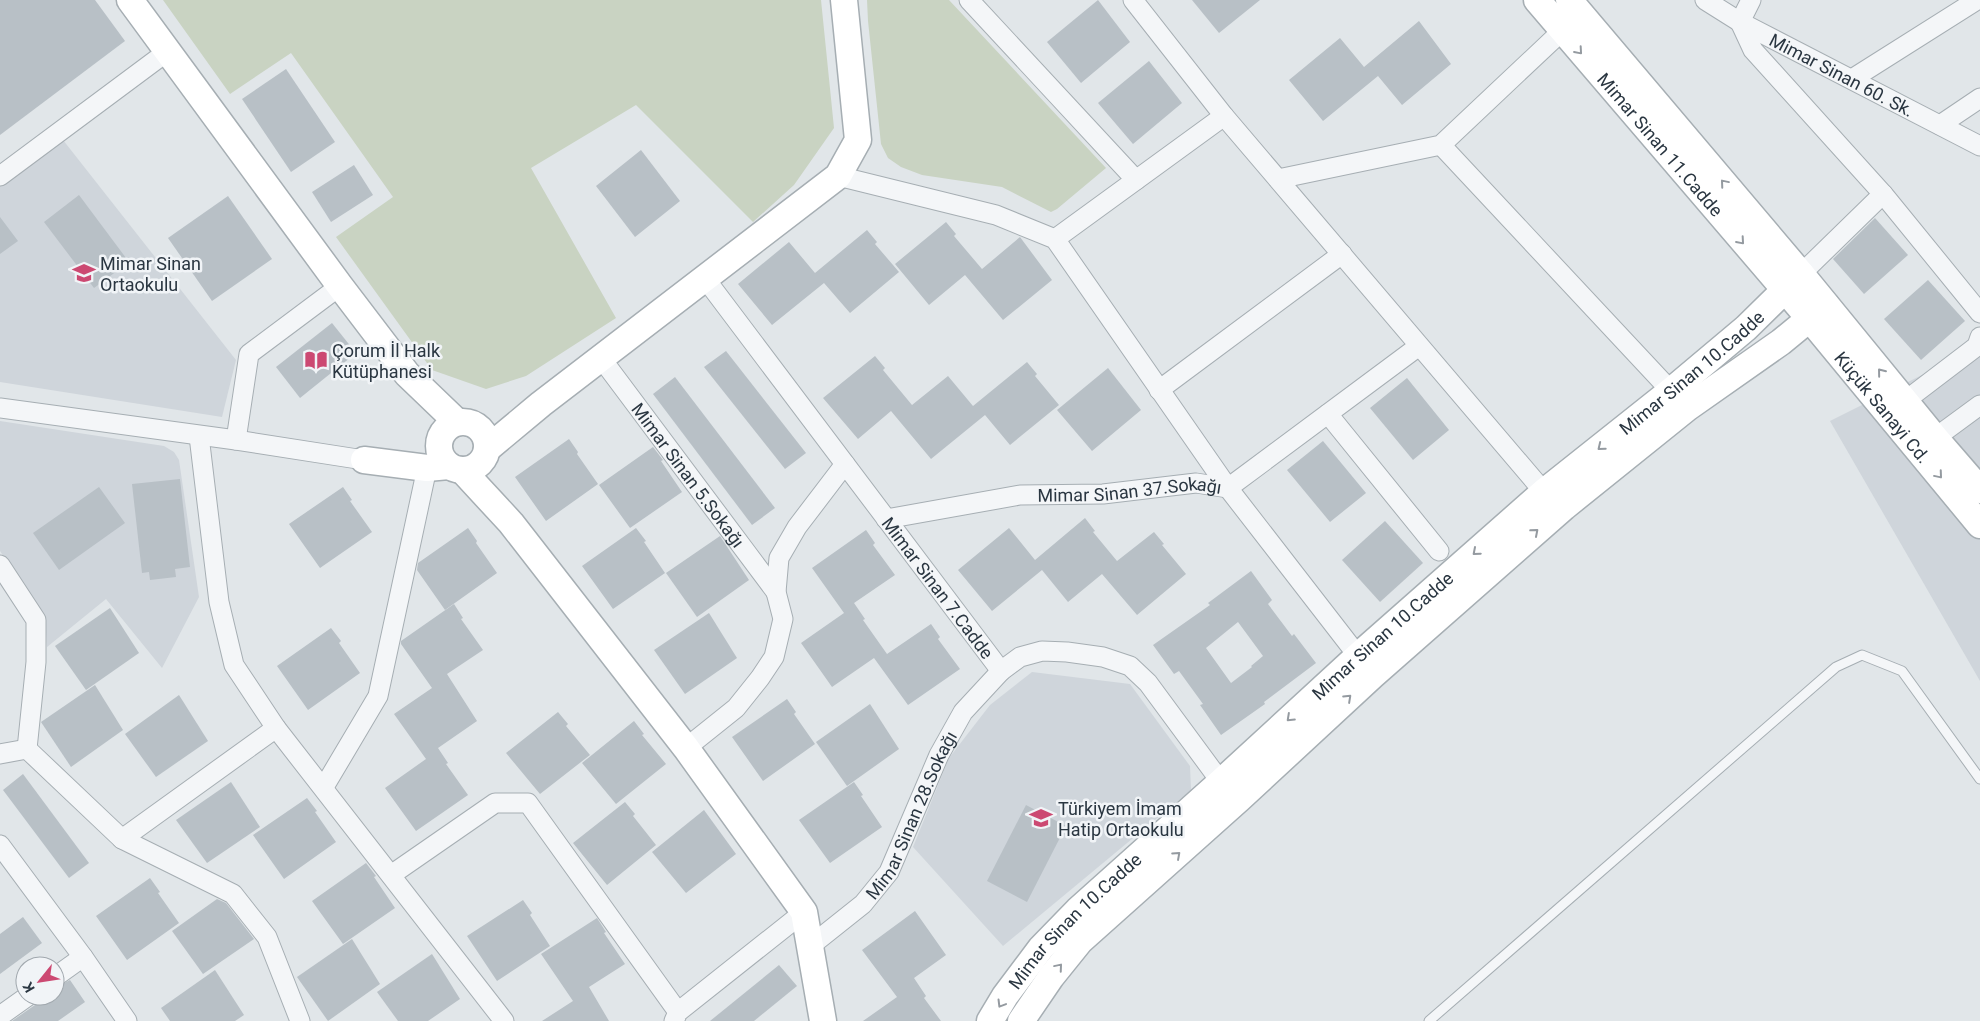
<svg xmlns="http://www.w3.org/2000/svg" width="1980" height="1021" viewBox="0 0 1980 1021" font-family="Roboto,sans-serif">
<rect width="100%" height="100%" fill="#e1e6e9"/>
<g fill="#cfd5db">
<path d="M63,140L236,360L222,417L0,382V186Z"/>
<path d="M1980,346V681L1830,421Z"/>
<path d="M0,421L164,446L174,452L179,460L199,597L162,668L106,599L47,647L45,618L0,551Z"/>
<path d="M1032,672L1130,684L1190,766L1191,790L1003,946L913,847L949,758L990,705Z"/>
</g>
<g fill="#c9d3c2">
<path d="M163,0H821L834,128L794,185L753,222L636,105L531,168L616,318L526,376L486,389L432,370L336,237L393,197L291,53L230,94Z"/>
<path d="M867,0H949L1106,168L1057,209L1051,212L1002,187L922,175L901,167L888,158L881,144L868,21Z"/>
</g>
<g fill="#b8c0c6" fill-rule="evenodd">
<path d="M0,0H95L125,41L0,135Z"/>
<path d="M1098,0L1130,42L1081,83L1047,42Z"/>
<path d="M1192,0H1260L1219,33Z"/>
<path d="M1419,21L1451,64L1402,105L1378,76L1323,121L1289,80L1340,38L1364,67Z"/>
<path d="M1149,61L1182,103L1133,144L1098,103Z"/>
<path d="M286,69L335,142L291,172L242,99Z"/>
<path d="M641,150L680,201L635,237L596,186Z"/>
<path d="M354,165L373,195L331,222L312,192Z"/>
<path d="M79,195L129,262L94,288L44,222Z"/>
<path d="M228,196L272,259L212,301L168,238Z"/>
<path d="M0,217L18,241L0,254Z"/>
<path d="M1875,218L1908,255L1864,294L1833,259Z"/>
<path d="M946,222L956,234L954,236L982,269L1020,237L1052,280L1003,320L965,275L929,305L895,264Z"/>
<path d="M867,230L877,242L875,244L899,272L850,313L824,283L772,325L738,284L789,242L815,273Z"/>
<path d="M1928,280L1965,321L1921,360L1884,319Z"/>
<path d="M332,323L356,353L300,398L276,367Z"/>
<path d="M726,351L806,453L785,469L704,367Z"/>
<path d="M875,356L885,368L883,370L912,405L948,376L973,406L1027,362L1037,374L1035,376L1059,405L1010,445L985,415L931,459L891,411L858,439L823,398Z"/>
<path d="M1108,368L1141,410L1092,451L1057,410Z"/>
<path d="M675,377L775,508L752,525L653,394Z"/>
<path d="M1407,378L1449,430L1413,460L1370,408Z"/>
<path d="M569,439L578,452L577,454L598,484L546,521L515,477Z"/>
<path d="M1323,441L1366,493L1330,522L1287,470Z"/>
<path d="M653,447L663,460L661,461L682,492L630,528L599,485Z"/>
<path d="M180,479L190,567L175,569L176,577L150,580L149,572L142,573L132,484Z"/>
<path d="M99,487L125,523L59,570L33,533Z"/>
<path d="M343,487L352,500L350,501L372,532L320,568L289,524Z"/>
<path d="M1085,518L1095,531L1093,532L1117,561L1154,532L1164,544L1162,545L1186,574L1137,615L1102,574L1068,602L1042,570L992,611L958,570L1009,528L1035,560Z"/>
<path d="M1385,521L1423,563L1380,602L1342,560Z"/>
<path d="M468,528L477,541L476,543L497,573L445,610L417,570L418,563Z"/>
<path d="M636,528L646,541L644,542L665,573L613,609L582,566Z"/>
<path d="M866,530L875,543L873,545L895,575L854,603L865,619L863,620L887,654L931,624L940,637L938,639L960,669L908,705L874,658L832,687L801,643L844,613L812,568Z"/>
<path d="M720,536L749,580L697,617L666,573Z"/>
<path d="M1251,571L1272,600L1268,604L1292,636L1294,634L1316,663L1264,702L1265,704L1221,735L1200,705L1203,704L1179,671L1174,674L1153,645L1210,605L1208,603ZM1238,622L1263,656L1251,666L1252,667L1231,683L1206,648Z"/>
<path d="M454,604L463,618L461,619L483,650L447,674L477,721L438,748L448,763L446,764L468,795L416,831L385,788L426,759L394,714L432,688L401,644V641Z"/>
<path d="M110,608L139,653L86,690L55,646Z"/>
<path d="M709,613L737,658L685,694L654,650Z"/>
<path d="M331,628L341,641L339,643L360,673L308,710L277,666Z"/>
<path d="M95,685L123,730L71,767L41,722Z"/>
<path d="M179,695L208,741L156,777L125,734Z"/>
<path d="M787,699L796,712L794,714L815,744L763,781L732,737Z"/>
<path d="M870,704L899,749L847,786L816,742Z"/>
<path d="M558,712L568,724L566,726L590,755L540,794L506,753Z"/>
<path d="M634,721L644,734L642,735L666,764L616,804L582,763Z"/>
<path d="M23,774L89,863L69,878L3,790Z"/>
<path d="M231,782L260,827L207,863L176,820Z"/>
<path d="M854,782L863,795L861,796L882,827L830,863L799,820Z"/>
<path d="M307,798L317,811L315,812L336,842L284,879L253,835Z"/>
<path d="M625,802L635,814L633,816L656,845L607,885L573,843Z"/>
<path d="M1026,805L1066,826L1027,902L987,881Z"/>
<path d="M704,810L736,854L686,893L652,852Z"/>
<path d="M366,863L376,876L374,877L395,908L343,944L312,901Z"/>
<path d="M150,878L160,892L158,893L179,923L127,960L96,916Z"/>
<path d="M217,899L226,903L254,939L203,974L172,931Z"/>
<path d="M523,900L532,913L530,915L550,946L497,981L467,936Z"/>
<path d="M915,911L946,955L914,978L926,996L924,998L941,1021H863L897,997L862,950Z"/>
<path d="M23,917L42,943L0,974V934Z"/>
<path d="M597,918L606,932L604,933L625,964L589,987L609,1021H542L573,1001L541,954Z"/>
<path d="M352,939L380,984L328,1021L297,977Z"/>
<path d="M432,954L460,999L428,1021H398L377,992Z"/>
<path d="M779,965L797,986L754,1021H710Z"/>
<path d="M215,970L244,1015L235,1021H170L161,1008Z"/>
<path d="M70,980L85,1002L58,1021H12L35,1005L43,996H55V988Z"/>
</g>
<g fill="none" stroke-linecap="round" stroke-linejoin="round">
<defs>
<path id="lane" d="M1429,1021L1836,667L1862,655L1902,671L1980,779"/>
<g id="street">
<path d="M969,0L1136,180"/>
<path d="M1133,0L1224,116L1544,492"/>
<path id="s1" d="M1705,0L1740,22L1980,146"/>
<path d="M1751,0L1740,22L1753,50L1883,194L1980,313"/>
<path d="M1852,79L1977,0"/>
<path d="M1940,125L1980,98"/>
<path d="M1441,145L1671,391"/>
<path d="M0,176L168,51"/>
<path d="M838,176L996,215L1055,239L1228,488L1365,665"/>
<path d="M1278,179L1441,145L1562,31"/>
<path d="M1055,239L1224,116"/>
<path d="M1801,274L1883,194"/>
<path id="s2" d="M704,277L1001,671L1020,657L1042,651L1067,652L1103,657L1130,666L1148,683L1221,782"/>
<path id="s3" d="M601,358L776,592"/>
<path d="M1159,390L1342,254"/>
<path d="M1905,401L1977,346L1980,337"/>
<path d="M0,408L236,440L364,460"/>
<path d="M1328,414L1439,551"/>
<path d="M199,436L219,602L234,665L276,728L504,1021"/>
<path d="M1935,438L1980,405"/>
<path d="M236,440L249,354L340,286"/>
<path id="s4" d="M886,519L1020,495L1103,494L1196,483L1228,488L1419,346"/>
<path d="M0,565L36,620V662L27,749L122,839L233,894L267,937L300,1021"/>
<path d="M686,748L736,708L760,678L774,657L783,619L776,592L779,558L797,527L845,464"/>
<path d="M0,754L27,749"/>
<path d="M324,787L378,696L427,468"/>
<path d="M122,839L276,728"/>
<path d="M0,845L83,957L127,1021"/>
<path d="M391,875L495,803H528L678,1012"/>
<path id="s5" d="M809,947L863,904L889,872L939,755L963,712L1001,671"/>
<path d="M55,977L83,957"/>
<path d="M0,1016L28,996"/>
<path d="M674,1021L678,1012L804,912"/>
</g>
<g id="secondary">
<path d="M130,0L340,286L407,374L457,422"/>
<path id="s6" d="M1537,0L1810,319L1980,525"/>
<path d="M1569,0L1801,274L1935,438L1980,490"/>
<circle cx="463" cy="446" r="24"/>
<path d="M487,449L541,404L838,176L858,140L844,0"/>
<path d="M364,460L427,468L449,466"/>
<path d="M462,470L511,523L686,748L804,912L823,1021"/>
<path id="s7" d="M990,1021L1005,996L1041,948L1078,910L1221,782L1358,656L1544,492L1671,391L1746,328L1801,274"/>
<path d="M1021,1021L1051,977L1080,941L1239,799L1373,675L1564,507L1687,408L1781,342L1826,305"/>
</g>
</defs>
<use href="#lane" stroke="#a6aeb3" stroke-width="11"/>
<use href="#street" stroke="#a6aeb3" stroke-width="21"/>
<use href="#secondary" stroke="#a6aeb3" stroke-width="29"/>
<use href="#lane" stroke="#f4f6f8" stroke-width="9"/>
<use href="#street" stroke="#f4f6f8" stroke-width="19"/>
<use href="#secondary" stroke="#fff" stroke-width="26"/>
</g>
<defs><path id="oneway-chevron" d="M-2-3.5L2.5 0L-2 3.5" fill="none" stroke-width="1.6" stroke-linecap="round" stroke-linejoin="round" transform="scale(1.25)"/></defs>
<g stroke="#949aa0">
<use href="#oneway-chevron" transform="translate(1579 51) rotate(49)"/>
<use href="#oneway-chevron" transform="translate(1724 183) rotate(-130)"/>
<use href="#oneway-chevron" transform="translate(1741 241) rotate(49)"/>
<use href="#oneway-chevron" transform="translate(1881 372) rotate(-129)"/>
<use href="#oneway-chevron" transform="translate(1601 447) rotate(141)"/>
<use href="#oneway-chevron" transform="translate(1939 475) rotate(50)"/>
<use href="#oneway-chevron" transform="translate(1535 532) rotate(-41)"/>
<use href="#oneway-chevron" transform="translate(1476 552) rotate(139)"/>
<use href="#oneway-chevron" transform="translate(1348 698) rotate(-43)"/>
<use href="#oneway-chevron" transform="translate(1290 718) rotate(137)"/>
<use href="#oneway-chevron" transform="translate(1177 855) rotate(-42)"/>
<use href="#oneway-chevron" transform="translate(1059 967) rotate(-50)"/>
<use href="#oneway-chevron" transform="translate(1001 1004) rotate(121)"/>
</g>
<defs>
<symbol id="school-bare" viewBox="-9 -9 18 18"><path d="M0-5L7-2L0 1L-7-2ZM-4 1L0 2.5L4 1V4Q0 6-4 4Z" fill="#cc4972" stroke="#f1f4f7" stroke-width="2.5" paint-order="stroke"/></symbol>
<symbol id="library-bare" viewBox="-9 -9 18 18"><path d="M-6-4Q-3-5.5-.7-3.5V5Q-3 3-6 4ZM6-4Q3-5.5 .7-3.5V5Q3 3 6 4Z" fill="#cc4972" stroke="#f1f4f7" stroke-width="2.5" paint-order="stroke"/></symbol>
</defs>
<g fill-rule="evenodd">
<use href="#school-bare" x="68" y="257" width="32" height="32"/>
<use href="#library-bare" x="300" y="344" width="32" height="32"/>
<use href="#school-bare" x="1025" y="802" width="32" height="32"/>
</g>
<g text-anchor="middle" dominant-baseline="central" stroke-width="5" stroke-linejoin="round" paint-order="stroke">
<g font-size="18" fill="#2a3641" stroke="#f1f4f7">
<text stroke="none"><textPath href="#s1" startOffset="156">Mimar Sinan 60. Sk.</textPath></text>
<text stroke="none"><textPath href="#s6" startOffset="190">Mimar Sinan 11.Cadde</textPath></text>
<text stroke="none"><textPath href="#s7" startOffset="958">Mimar Sinan 10.Cadde</textPath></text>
<text stroke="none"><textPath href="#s6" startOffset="534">Küçük Sanayi Cd.</textPath></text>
<text stroke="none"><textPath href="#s3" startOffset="146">Mimar Sinan 5.Sokağı</textPath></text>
<text stroke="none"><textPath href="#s4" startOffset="246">Mimar Sinan 37.Sokağı</textPath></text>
<text stroke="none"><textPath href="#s2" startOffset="389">Mimar Sinan 7.Cadde</textPath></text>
<text stroke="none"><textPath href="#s7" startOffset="552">Mimar Sinan 10.Cadde</textPath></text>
<text stroke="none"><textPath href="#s5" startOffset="171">Mimar Sinan 28.Sokağı</textPath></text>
<text stroke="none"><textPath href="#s7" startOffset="132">Mimar Sinan 10.Cadde</textPath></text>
</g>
<g font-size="18" fill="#2a3641" stroke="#f1f4f7" text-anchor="start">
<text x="100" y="263">Mimar Sinan<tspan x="100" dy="21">Ortaokulu</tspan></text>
<text x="332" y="350">Çorum İl Halk<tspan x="332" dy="21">Kütüphanesi</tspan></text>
<text x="1058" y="808">Türkiyem İmam<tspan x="1058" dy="21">Hatip Ortaokulu</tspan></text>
</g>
</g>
<g transform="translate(40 981) rotate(240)"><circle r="24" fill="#f1f4f7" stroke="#a1a8ae"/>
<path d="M0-4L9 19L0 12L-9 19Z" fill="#cc4972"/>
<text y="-8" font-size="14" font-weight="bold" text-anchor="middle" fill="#2a3641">K</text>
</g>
</svg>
